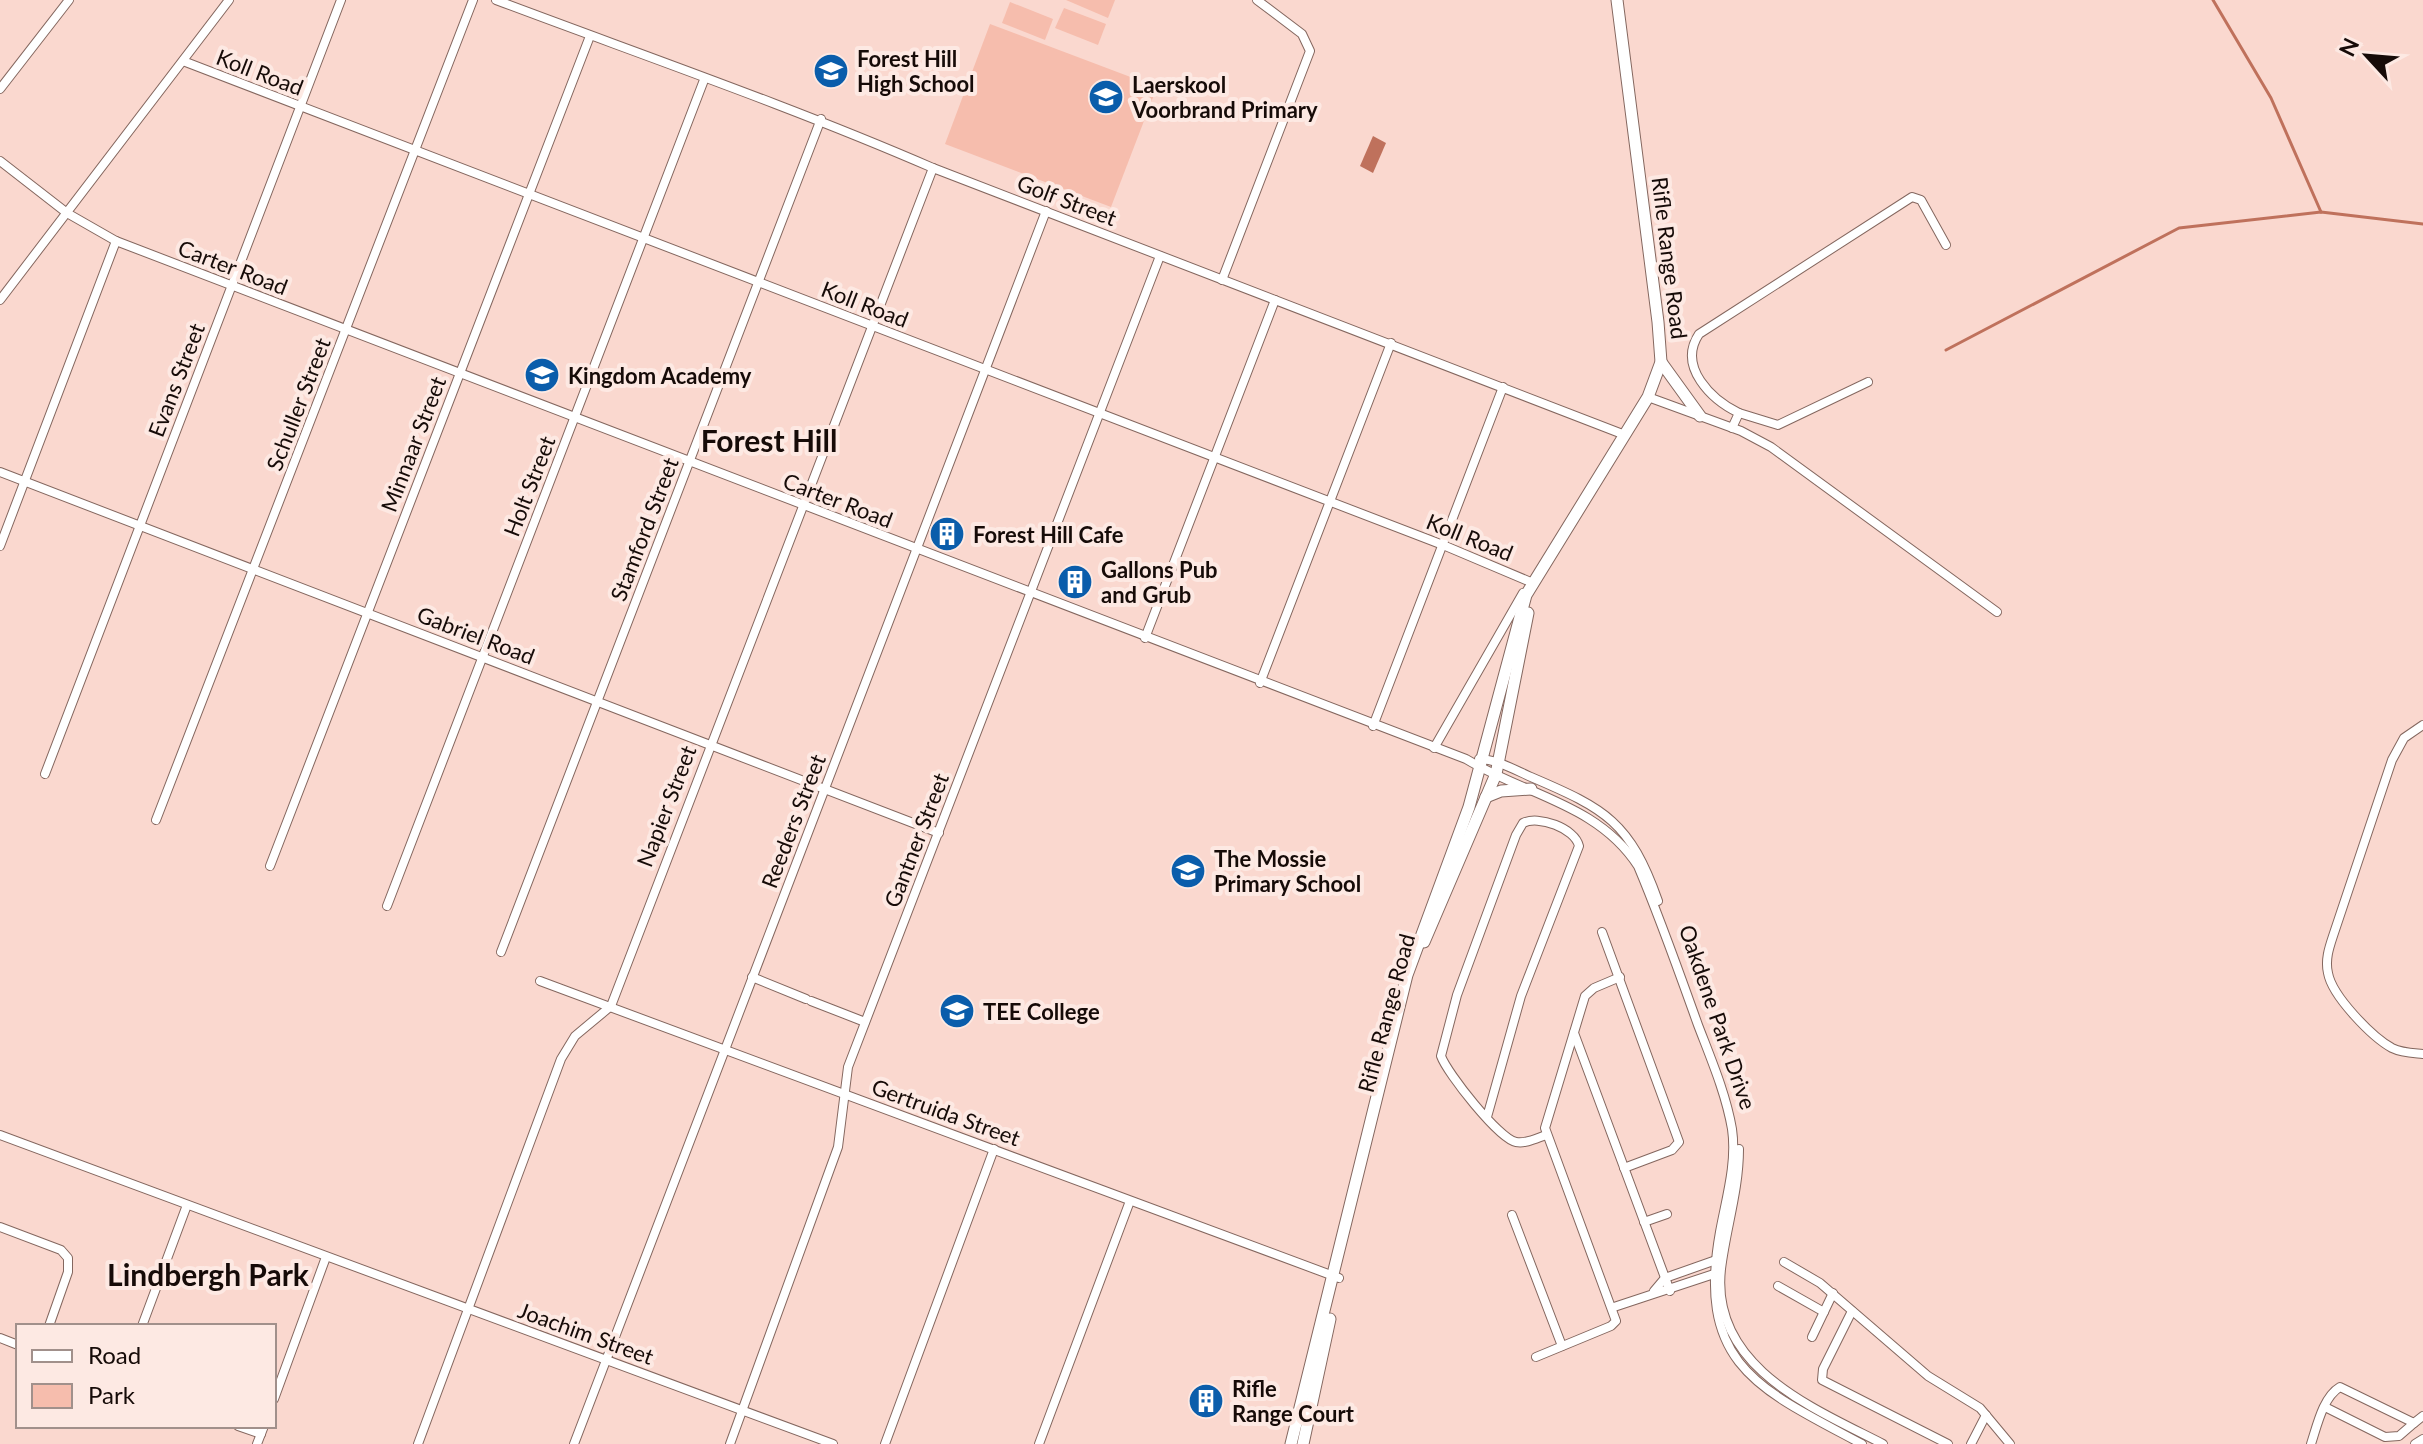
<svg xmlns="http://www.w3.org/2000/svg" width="2423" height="1444" viewBox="0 0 2423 1444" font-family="Lato,sans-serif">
<rect width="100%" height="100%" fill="#fad8cf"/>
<g fill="#f6bdad">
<path d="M1066,0H1115L1108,18Z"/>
<path d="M1010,2L1053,19L1045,40L1002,23Z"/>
<path d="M1064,8L1106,24L1098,45L1055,28Z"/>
<path d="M990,24L1157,87L1111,207L945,144Z"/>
</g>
<path fill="#bf715c" d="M1373,136L1386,143L1373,173L1360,166Z"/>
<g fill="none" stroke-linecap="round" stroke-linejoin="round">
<g stroke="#bf715c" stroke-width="3">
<path d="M2213,0L2271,98L2321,212"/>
<path d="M1946,350L2179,228L2321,212L2423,224"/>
</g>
<defs>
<g id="minor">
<path d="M496,0C642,55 790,106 933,168L1625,435"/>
<path d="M183,61L1443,545L1533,583"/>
<path d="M0,89L69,0"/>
<path d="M0,161L67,213L116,241L1466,759C1525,795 1598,804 1638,866C1660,918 1679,972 1698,1025C1711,1059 1726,1094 1732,1129C1737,1163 1726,1199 1720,1232C1696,1365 1759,1389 1862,1444"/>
<path d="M1222,280L1310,51L1302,34L1257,0"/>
<path d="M0,300L229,0"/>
<path d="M1648,397L1741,431L1771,447L1997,612"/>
<path d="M1739,413L1778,425L1868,382"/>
<path d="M1732,428L1739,413C1712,400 1677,367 1699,334L1912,197L1921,200L1946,245"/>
<path d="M0,472L939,833"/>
<path d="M0,546L116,241"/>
<path d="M1145,638L1275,300"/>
<path d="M1260,683L1391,343"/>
<path d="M2423,725L2404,738L2392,760L2333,936C2329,948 2325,960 2328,973C2332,996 2372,1037 2392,1048C2402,1053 2413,1053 2423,1054"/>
<path d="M1373,726L1503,387"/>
<path d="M1434,748L1523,593"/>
<path d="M1479,759C1496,759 1515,770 1531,777C1606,809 1630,822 1658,901"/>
<path d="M45,774L341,0"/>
<path d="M156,820L473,0"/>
<path d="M270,866L590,36"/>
<path d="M387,906L704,80"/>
<path d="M1602,932L1679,1142L1672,1150L1624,1168"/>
<path d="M501,952L821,119"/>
<path d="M752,977L806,999"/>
<path d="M540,981L1339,1278"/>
<path d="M811,1001L865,1022"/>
<path d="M1574,1033L1670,1291"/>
<path d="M1487,1117L1521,996L1579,846C1575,828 1538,815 1523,823L1516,835L1457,995L1441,1056C1447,1073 1499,1139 1516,1142C1526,1144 1537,1138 1546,1135"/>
<path d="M0,1135L833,1444"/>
<path d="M1739,1149C1739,1190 1726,1228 1721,1269C1710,1367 1813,1408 1883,1444"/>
<path d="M1512,1215L1562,1346"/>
<path d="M1644,1222L1667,1214"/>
<path d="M0,1227L61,1250L68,1258V1272L49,1326"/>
<path d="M1784,1262L1820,1283L1928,1376L1980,1408L2010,1444"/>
<path d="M1778,1286L1824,1312"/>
<path d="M1654,1291L1665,1278L1716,1260"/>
<path d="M1614,1307L1717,1273"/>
<path d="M1852,1311L1823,1369L1822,1380L1948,1444"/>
<path d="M142,1326L187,1205"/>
<path d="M1812,1337L1833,1293"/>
<path d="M0,1338L18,1345"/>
<path d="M1536,1357L1611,1326L1616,1321L1545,1128L1585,996L1594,988L1620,977"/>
<path d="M274,1399L326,1257"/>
<path d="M2325,1407L2385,1437L2399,1436L2414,1423"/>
<path d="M238,1426L261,1434"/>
<path d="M257,1444L264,1426"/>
<path d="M418,1444L561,1059L575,1036L611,1006L933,168"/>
<path d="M574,1444L1046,211"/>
<path d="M730,1444L838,1147L848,1067L1160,256"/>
<path d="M885,1444L994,1149"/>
<path d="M1039,1444L1130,1201"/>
<path d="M1971,1444L1986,1415"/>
<path d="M2311,1444C2317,1426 2323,1397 2340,1387L2414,1423L2423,1416"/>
<path d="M2415,1444L2423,1439"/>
</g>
<g id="secondary">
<path d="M1661,362L1700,416"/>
<path d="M1486,797L1501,791L1531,789"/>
<path d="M1424,942L1496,774L1528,613"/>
<path d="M1291,1444L1407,975L1469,807L1526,595L1648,397L1661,362L1658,322L1617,0"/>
<path d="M1303,1444L1330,1319"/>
</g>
</defs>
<use href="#minor" stroke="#84675f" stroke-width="10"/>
<use href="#secondary" stroke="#84675f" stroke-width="13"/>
<use href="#minor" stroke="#fff" stroke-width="8"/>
<use href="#secondary" stroke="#fff" stroke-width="11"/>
</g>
<defs>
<symbol id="school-disc" viewBox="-11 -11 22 22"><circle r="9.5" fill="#0a5dab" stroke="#fde9e3"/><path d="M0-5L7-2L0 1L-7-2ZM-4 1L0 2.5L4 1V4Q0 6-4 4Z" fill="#fff"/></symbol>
<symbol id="building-disc" viewBox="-11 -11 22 22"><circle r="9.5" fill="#0a5dab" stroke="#fde9e3"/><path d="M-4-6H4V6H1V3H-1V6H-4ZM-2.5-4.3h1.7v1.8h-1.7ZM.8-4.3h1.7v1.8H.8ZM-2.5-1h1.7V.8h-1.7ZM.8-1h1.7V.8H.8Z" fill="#fff"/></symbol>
<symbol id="university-disc" viewBox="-11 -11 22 22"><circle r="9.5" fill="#0a5dab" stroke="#fde9e3"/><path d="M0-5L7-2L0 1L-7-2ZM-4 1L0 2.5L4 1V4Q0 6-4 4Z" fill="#fff"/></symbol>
</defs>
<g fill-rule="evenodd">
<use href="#school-disc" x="811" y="51" width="40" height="40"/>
<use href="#school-disc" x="1086" y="77" width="40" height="40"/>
<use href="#school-disc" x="522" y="355" width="40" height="40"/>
<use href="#building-disc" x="927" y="514" width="40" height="40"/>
<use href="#building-disc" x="1055" y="562" width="40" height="40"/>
<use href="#school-disc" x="1168" y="851" width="40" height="40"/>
<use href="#university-disc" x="937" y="991" width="40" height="40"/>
<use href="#building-disc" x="1186" y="1381" width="40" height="40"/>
</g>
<g text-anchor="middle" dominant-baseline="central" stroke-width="8" stroke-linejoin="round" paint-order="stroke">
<g font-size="22" font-weight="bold" fill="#160b08" stroke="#fde9e3" text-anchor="start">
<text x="857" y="58">Forest Hill<tspan x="857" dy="25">High School</tspan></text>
<text x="1132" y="84">Laerskool<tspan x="1132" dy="25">Voorbrand Primary</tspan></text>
<text x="568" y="375">Kingdom Academy</text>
<text x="973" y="534">Forest Hill Cafe</text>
<text x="1101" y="569">Gallons Pub<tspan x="1101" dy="25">and Grub</tspan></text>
<text x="1214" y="858">The Mossie<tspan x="1214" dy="25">Primary School</tspan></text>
<text x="983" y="1011">TEE College</text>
<text x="1232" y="1388">Rifle<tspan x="1232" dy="25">Range Court</tspan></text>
</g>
<g font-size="22" fill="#160b08" stroke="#fde9e3">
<text transform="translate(260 72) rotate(21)">Koll Road</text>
<text transform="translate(1067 200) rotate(21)">Golf Street</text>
<text transform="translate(1670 258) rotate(83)">Rifle Range Road</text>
<text transform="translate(233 267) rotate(21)">Carter Road</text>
<text transform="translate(865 304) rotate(21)">Koll Road</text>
<text transform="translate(176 380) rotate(-69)">Evans Street</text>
<text transform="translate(298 404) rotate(-69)">Schuller Street</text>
<text transform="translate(413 444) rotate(-69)">Minnaar Street</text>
<text transform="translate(529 486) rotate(-69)">Holt Street</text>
<text transform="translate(838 500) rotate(21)">Carter Road</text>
<text transform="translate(644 529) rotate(-69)">Stamford Street</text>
<text transform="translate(1470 537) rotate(22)">Koll Road</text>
<text transform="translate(476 635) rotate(21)">Gabriel Road</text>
<text transform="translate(666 806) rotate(-69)">Napier Street</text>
<text transform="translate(793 821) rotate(-69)">Reeders Street</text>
<text transform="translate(916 840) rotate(-69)">Gantner Street</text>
<text transform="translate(1386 1013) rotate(-75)">Rifle Range Road</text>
<text transform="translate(1718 1017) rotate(71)">Oakdene Park Drive</text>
<text transform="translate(946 1112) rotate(20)">Gertruida Street</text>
<text transform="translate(586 1333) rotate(20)">Joachim Street</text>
</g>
<g font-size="30" font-weight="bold" fill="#160b08" stroke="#fde9e3">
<text x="769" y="440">Forest Hill</text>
<text x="208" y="1274">Lindbergh Park</text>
</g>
</g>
<rect x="16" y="1324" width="260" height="104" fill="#fde9e3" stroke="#a1908b" stroke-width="2"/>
<rect x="32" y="1350" width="40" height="12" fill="#ffffff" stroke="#a1908b" stroke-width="2"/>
<text x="88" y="1364" font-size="24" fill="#160b08">Road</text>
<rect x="32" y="1384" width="40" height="24" fill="#f6bdad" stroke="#a1908b" stroke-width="2"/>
<text x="88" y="1404" font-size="24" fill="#160b08">Park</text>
<g transform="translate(2367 56) rotate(296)" stroke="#fde9e3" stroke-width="6" paint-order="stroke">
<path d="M0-6L14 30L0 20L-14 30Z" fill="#160b08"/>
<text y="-12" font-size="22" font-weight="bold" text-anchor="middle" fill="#160b08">N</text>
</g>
</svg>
